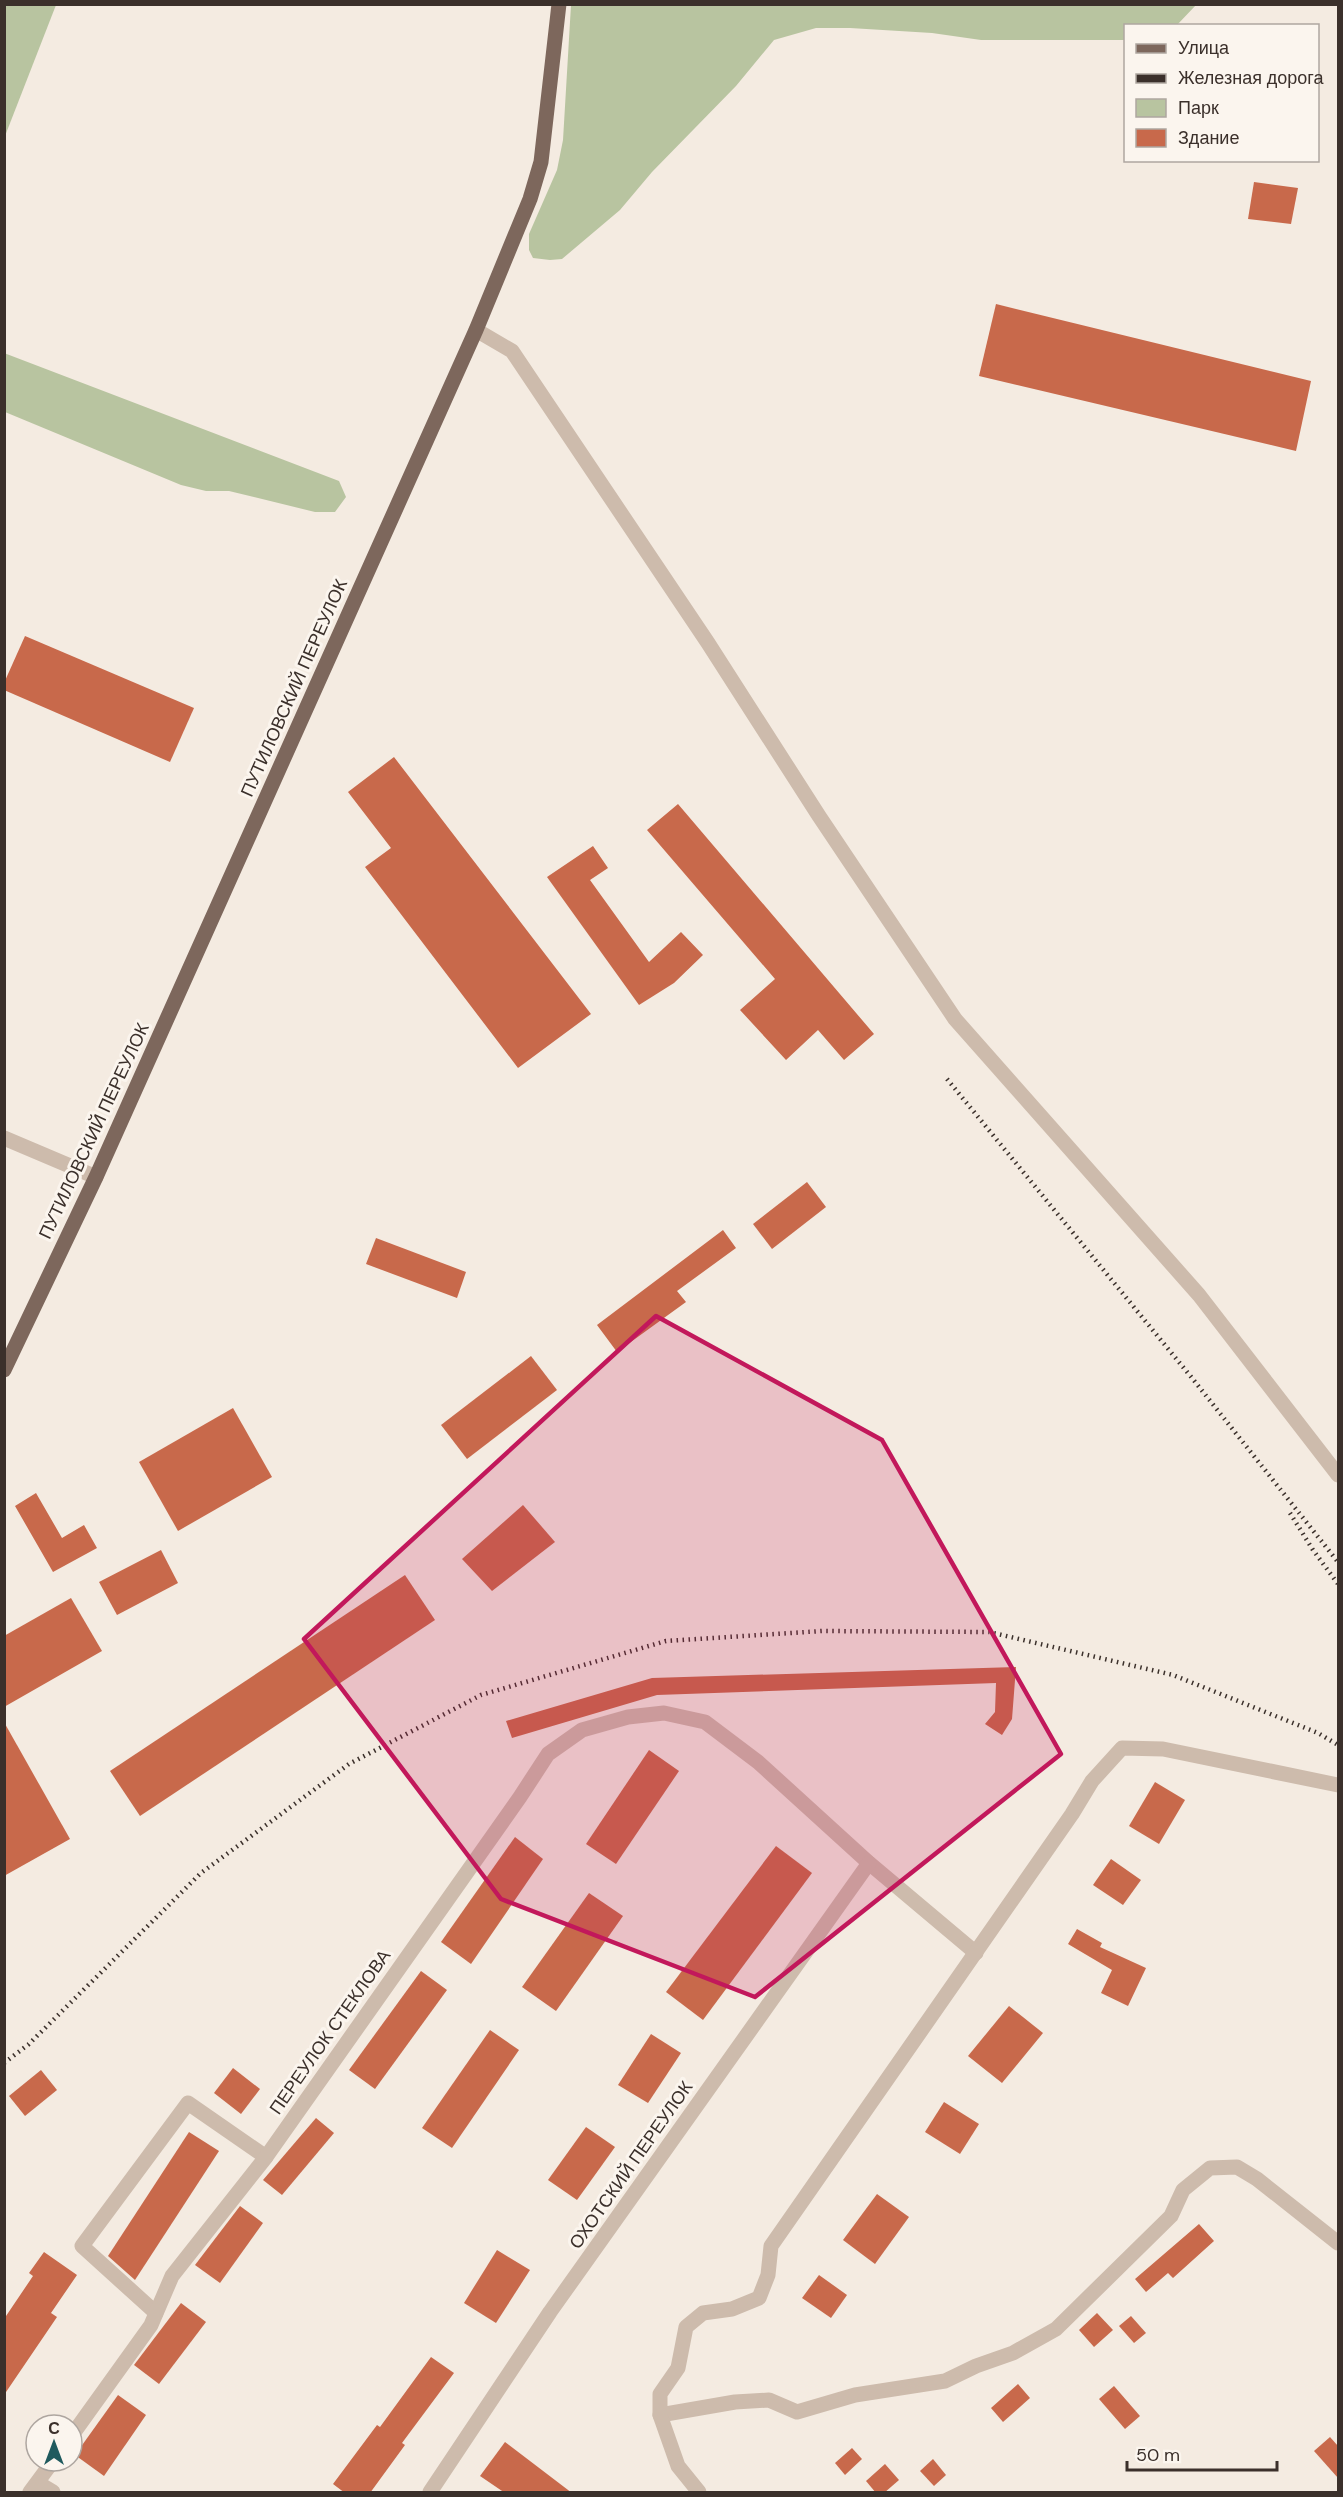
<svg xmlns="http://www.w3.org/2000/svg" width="1343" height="2497" viewBox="0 0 1343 2497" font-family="'DM Sans',sans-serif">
<rect width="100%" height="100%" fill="#f4ebe1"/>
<g fill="#b8c4a0">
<path d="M5,4L56,5L5,136L4,5Z"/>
<path d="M571,5V4L1196,5L1177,25L1126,26L1125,40H981L932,33L850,28H816L774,40L736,86L652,172L620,210L562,259L550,260L533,258L529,250V234L557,170L563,140Z"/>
<path d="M4,353L339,481L346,497L335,512H315L229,491H206L181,485L5,412Z"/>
</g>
<g fill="#c8694b">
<path d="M1254,182L1298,188L1291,224L1248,219Z"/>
<path d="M996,304L1311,381L1296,451L979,376Z"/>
<path d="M25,636L194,708L170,762L4,690V683Z"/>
<path d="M394,757L591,1014L518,1068L365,867L391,848L348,792Z"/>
<path d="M678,804L874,1034L844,1060L818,1030L786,1060L740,1010L775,979L647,830Z"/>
<path d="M593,846L608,868L590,880L649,962L681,932L703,955L674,983L639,1005L547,877Z"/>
<path d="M807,1182L826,1207L772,1249L753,1224Z"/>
<path d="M723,1230L736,1248L677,1291L686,1302L617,1352L597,1325Z"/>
<path d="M376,1238L466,1272L457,1298L366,1264Z"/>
<path d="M531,1356L557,1390L467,1459L441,1425Z"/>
<path d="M233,1408L272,1477L178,1531L139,1462Z"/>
<path d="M36,1493L62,1538L84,1525L97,1548L53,1572L15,1506Z"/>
<path d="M523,1505L555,1542L492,1591L462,1559Z"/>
<path d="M161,1550L178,1583L117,1615L99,1582Z"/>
<path d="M405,1575L435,1620L140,1816L110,1771Z"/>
<path d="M71,1598L102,1651L4,1707V1636Z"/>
<path d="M1016,1667L1012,1719L1002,1735L985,1724L995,1712L996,1683L657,1695L512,1738L506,1721L652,1678Z"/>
<path d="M4,1722L70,1839L4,1876Z"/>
<path d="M649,1750L679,1771L616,1864L586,1844Z"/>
<path d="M1155,1782L1185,1800L1159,1844L1129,1826Z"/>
<path d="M515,1837L543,1859L471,1964L441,1942Z"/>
<path d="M776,1846L812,1873L703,2020L666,1992Z"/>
<path d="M1111,1859L1141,1880L1123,1905L1093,1885Z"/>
<path d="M589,1893L623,1916L556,2011L522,1987Z"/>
<path d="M1077,1929L1102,1943L1100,1947L1146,1968L1128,2006L1101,1993L1112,1970L1068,1944Z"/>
<path d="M421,1971L447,1990L375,2089L349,2070Z"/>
<path d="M1009,2006L1043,2033L1002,2083L968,2056Z"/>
<path d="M490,2030L519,2050L452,2148L422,2128Z"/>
<path d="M651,2034L681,2053L648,2103L618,2085Z"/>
<path d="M233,2068L260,2089L241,2114L214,2093Z"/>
<path d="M41,2070L57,2090L25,2116L9,2096Z"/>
<path d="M944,2102L979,2124L960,2154L925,2132Z"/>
<path d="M316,2118L334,2133L282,2195L263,2180Z"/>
<path d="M586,2127L615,2147L577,2200L548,2180Z"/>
<path d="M189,2132L219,2151L135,2280L108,2256Z"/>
<path d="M877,2194L909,2217L875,2264L843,2240Z"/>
<path d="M240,2206L263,2223L220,2283L195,2265Z"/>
<path d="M1199,2224L1214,2241L1173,2278L1168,2273L1146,2292L1135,2279Z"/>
<path d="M497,2250L530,2270L496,2323L464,2303Z"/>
<path d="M44,2252L77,2275L51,2313L57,2317L4,2395V2319L33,2276L29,2273Z"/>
<path d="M819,2275L847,2295L831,2318L802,2298Z"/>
<path d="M181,2303L206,2322L159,2384L134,2365Z"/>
<path d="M1097,2313L1113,2330L1094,2347L1079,2330Z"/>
<path d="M1131,2316L1146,2333L1134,2343L1119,2326Z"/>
<path d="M431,2357L454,2373L402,2443L405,2445L370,2493H345L333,2484L377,2425L380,2427Z"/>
<path d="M1018,2384L1030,2398L1003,2422L991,2408Z"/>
<path d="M1114,2386L1140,2416L1125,2429L1099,2399Z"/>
<path d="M118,2395L146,2415L104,2476L75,2455Z"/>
<path d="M1330,2437L1338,2446V2478L1314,2451Z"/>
<path d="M505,2442L572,2493H505L480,2476Z"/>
<path d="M852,2448L862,2459L845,2475L835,2463Z"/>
<path d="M933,2459L946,2475L934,2486L920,2471Z"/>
<path d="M885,2464L899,2480L884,2493H876L866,2481Z"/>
</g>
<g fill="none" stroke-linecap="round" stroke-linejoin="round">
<g stroke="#cdbbac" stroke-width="15">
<path d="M476,330L512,351L708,643L819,816L955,1019L1199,1295L1338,1475"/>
<path d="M4,1138L96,1177"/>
<path d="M156,2313L82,2246L188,2103L266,2157"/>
<path d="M660,2415L735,2402L769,2400L797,2412L855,2395L945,2381L976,2366L1013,2353L1056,2329L1171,2216L1183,2190L1210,2168L1237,2167L1257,2179L1338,2243"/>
<path d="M72,2435L151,2325L172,2276L266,2157L520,1797L548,1754L582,1730L628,1717L664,1713L705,1722L758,1762L869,1863L976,1953"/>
<path d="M38,2483L53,2492"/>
<path d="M30,2492L53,2461"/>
<path d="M430,2492L550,2312L869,1863"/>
<path d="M699,2492L678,2466L660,2415V2394L678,2368L686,2327L703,2313L732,2309L759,2298L768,2275L771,2246L1072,1814L1092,1781L1122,1748L1163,1749L1338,1785"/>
</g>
<path stroke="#7d675c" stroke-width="15" d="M4,1370L96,1177L476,330L530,199L541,162L559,4"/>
<g stroke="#3b302b" stroke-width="4.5" stroke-dasharray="1.5 4.5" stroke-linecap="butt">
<path d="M947,1079L1192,1378L1338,1562"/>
<path d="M1290,1513L1313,1550L1338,1584"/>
<path d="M4,2063L29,2044L201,1873L349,1764L481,1695L666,1641L822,1631L989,1632L1173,1675L1318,1733L1338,1745"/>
</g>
</g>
<path fill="#c2185b" fill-opacity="0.2" stroke="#c2185b" stroke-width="4.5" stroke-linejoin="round" d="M656,1316L882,1440L1061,1754L755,1997L501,1899L304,1639Z"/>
<g text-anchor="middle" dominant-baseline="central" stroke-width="6" stroke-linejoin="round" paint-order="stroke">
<g font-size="18" fill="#3b302b" stroke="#fbf5ee">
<text transform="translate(294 688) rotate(-66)">ПУТИЛОВСКИЙ ПЕРЕУЛОК</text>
<text transform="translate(94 1131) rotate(-65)">ПУТИЛОВСКИЙ ПЕРЕУЛОК</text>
<text transform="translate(330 2032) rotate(-55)">ПЕРЕУЛОК СТЕКЛОВА</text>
<text transform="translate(631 2165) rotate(-55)">ОХОТСКИЙ ПЕРЕУЛОК</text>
</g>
</g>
<rect width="1343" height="2497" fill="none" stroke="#3b302b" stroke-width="12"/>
<rect x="1124" y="24" width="195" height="138" fill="#fbf5ee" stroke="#aea6a0" stroke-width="1.5"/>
<rect x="1136" y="44" width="30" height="9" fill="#7d675c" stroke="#aea6a0" stroke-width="1.5"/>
<text x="1178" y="54" font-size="18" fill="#3b302b">Улица</text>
<rect x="1136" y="74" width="30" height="9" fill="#3b302b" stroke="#aea6a0" stroke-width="1.5"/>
<text x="1178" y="84" font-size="18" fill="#3b302b">Железная дорога</text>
<rect x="1136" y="99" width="30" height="18" fill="#b8c4a0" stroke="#aea6a0" stroke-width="1.5"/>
<text x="1178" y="114" font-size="18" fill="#3b302b">Парк</text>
<rect x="1136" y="129" width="30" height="18" fill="#c8694b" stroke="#aea6a0" stroke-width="1.5"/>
<text x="1178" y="144" font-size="18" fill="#3b302b">Здание</text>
<g transform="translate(54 2443)"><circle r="28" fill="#fbf5ee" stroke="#aea6a0" stroke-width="1.5"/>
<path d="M0-4.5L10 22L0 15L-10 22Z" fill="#1f5a5e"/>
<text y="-9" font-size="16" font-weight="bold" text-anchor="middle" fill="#3b302b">С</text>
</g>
<path d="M1127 2461v9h150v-9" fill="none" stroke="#3b302b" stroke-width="3"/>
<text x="1136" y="2461" font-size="18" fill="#3b302b" stroke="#fbf5ee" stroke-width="4.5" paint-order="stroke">50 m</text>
</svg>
